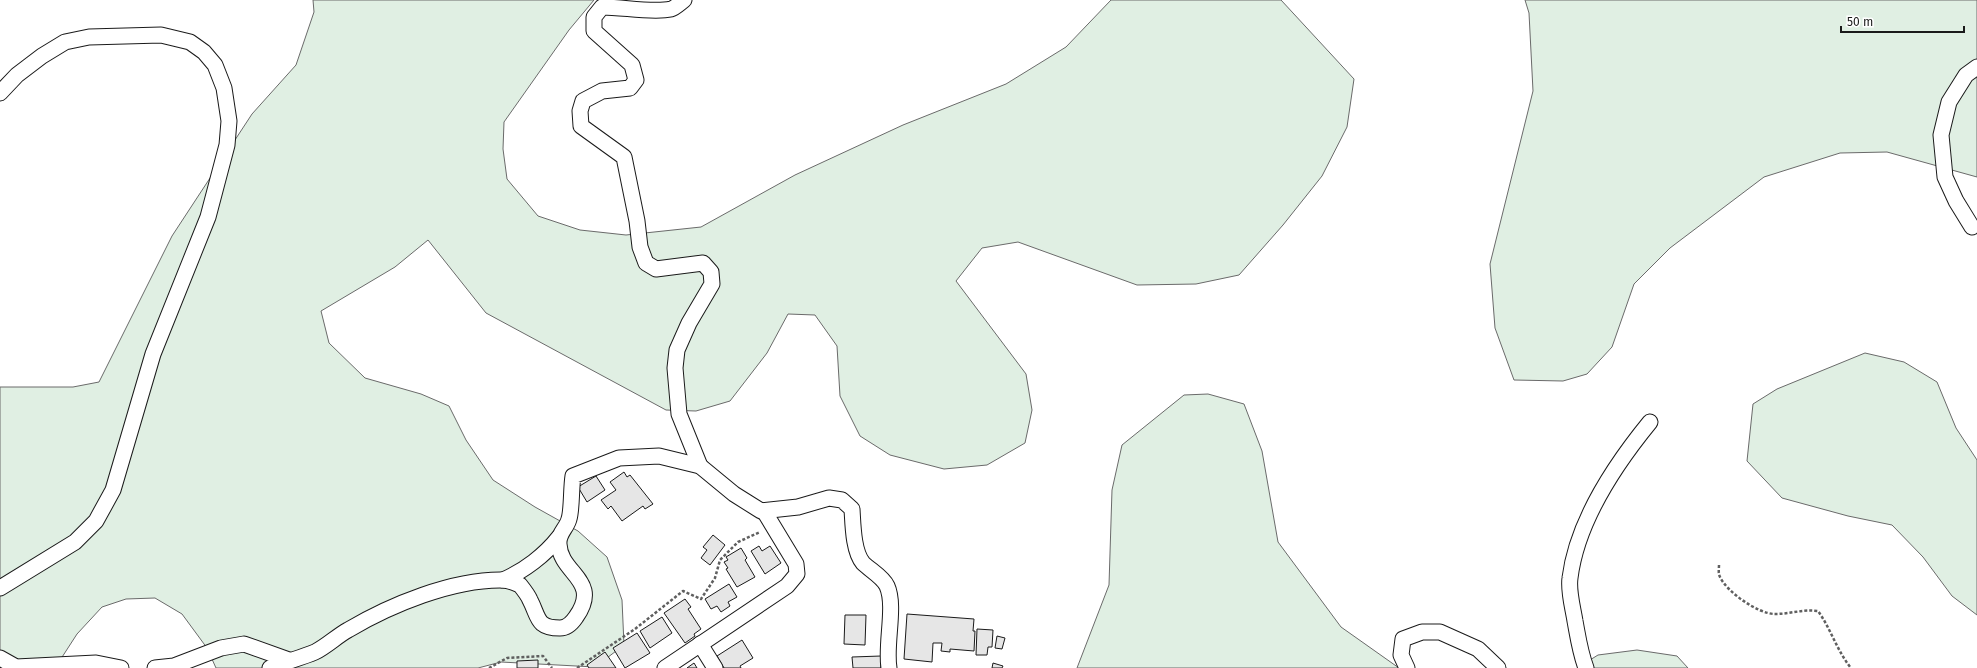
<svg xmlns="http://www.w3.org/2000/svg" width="1977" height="668" viewBox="0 0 1977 668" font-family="'Fira Sans',sans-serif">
<rect width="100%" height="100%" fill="#fff"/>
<g fill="#e0efe3" stroke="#6a6a6a">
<path d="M313,0H594L569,30L504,122L503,149L507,179L538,216L580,230L626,235L701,227L795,175L903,125L1006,84L1066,47L1111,0H1281L1354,79L1347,127L1322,176L1283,225L1239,275L1196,284L1137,285L1018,242L982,248L956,281L1026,374L1032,410L1025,443L987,465L944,469L890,455L860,436L840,396L837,346L815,315L788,314L767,353L730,401L696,411L666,410L486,313L428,240L395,267L321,311L329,343L365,378L421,394L449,406L466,440L493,480L535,507L578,531L607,557L622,600L624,645L595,667L501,662L478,668H216L207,648L182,614L155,598L126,599L102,607L77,634L55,668H0V387H73L99,382L172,236L252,114L296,65L314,12Z"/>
<path d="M1525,0H1977V177L1887,152L1840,153L1764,177L1670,248L1634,284L1612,347L1587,374L1563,381L1514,380L1495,328L1490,264L1533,91L1529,13Z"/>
<path d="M1865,353L1904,362L1937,382L1956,428L1977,460V615L1952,596L1923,557L1892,525L1848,516L1782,498L1747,461L1753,404L1777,389Z"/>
<path d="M1208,394L1244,404L1262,451L1278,542L1341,627L1399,668H1077L1109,585L1112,490L1122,445L1184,395Z"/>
<path d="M1637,650L1677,656L1688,668H1577L1598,655Z"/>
</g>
<g fill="#e6e6e6" stroke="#1a1a1a">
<path d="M624,472L627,477L630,475L653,504L645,509L643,506L622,521L611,506L608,509L601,500L616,490L610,482Z"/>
<path d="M596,476L605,490L587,502L578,487Z"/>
<path d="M713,535L725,545L710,565L701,558L707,550L703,547Z"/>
<path d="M759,546L762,551L770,546L781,563L765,574L751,551Z"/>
<path d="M741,548L747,558L745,560L755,577L737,587L726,569L728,568L724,562L728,560L726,557Z"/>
<path d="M729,584L737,597L728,602L730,606L721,612L717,606L711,609L705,599Z"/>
<path d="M685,599L691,607L688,609L701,629L694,634L695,636L685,643L664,613Z"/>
<path d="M907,614L974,619L973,631H975L974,651L950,649V652L941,651L942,643H933L932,662L904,659Z"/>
<path d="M845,615H866L865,645L844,644Z"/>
<path d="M662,617L672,633L650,648L640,631Z"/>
<path d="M977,629L993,630L992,647H988L987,655H976Z"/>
<path d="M637,633L650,653L625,668L613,648Z"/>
<path d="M997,636L1005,638L1002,649L995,648Z"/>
<path d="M742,640L753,658L740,666L741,668H724L717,656Z"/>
<path d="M605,652L616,668H589L587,665Z"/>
<path d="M881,656V668H853L852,657Z"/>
<path d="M538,660V668H517V661Z"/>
<path d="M694,663L697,668H687Z"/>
<path d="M993,663L1003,666L1002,668H992Z"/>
</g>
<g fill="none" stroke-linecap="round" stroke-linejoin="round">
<defs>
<g id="street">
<path d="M684,0C680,3 675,8 671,9C653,13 623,7 602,7L594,17V31L632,65L636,80L630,88L602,91L583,101L580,111L581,126L624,157L637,221L640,247L646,263L656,269L703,263L711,272L712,284L689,323L677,350L675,368L679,414L700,466"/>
<path d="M0,93L17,75L42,56L65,42L89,37L161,35L190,42L204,52L215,65L224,88L229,121L227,145L208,217L153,354L113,490L96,521L75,542L0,588"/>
<path d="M1972,227L1956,201L1945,177L1941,135L1949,102L1966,75L1977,67"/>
<path d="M503,580C524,571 545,555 559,537"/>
<path d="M700,644L715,668"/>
<path d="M0,658L16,667L96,663L121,668"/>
<path d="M155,668L174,666L221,648L244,644L289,660"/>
<path d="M270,668C284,662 301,658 315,652C327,646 337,636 348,630C390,605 453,579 503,580C508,580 515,583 520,585C524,590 528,595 530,600C539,617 536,628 560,628C567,628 572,623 576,617C602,580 560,574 559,544C558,533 567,528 569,519C572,510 571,488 573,476L619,458L659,456L700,466L734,494L761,511L798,507L829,498L842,500L852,509C853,524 853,551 863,563C870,570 883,577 887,586C896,606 885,644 889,668"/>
<path d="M665,668L787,586L797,574L796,564L764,511"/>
<path d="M1407,668L1401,655L1403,639L1422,632H1440L1478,649L1498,668"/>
<path d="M1586,668C1580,652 1578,637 1575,621C1573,608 1568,591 1570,578C1577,521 1614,466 1650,422"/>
</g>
</defs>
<use href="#street" stroke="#1a1a1a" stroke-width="17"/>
<g stroke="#5f5f5f" stroke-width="2.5" stroke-dasharray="3 2" stroke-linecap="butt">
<path d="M1719,565C1719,569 1718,573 1720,577C1727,592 1758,614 1775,614C1790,614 1803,609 1818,611C1831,629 1837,651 1851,668"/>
<path d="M489,668L507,658L543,656L552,668"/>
<path d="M577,668L635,629L683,591L701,599L715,578L720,560L738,542L760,532"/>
</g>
<use href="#street" stroke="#fff" stroke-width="15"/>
</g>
<path d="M1841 26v6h123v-6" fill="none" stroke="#1a1a1a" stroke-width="2"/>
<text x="1847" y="26" font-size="12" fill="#1a1a1a" stroke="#ffffff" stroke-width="3" paint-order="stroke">50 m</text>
</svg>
